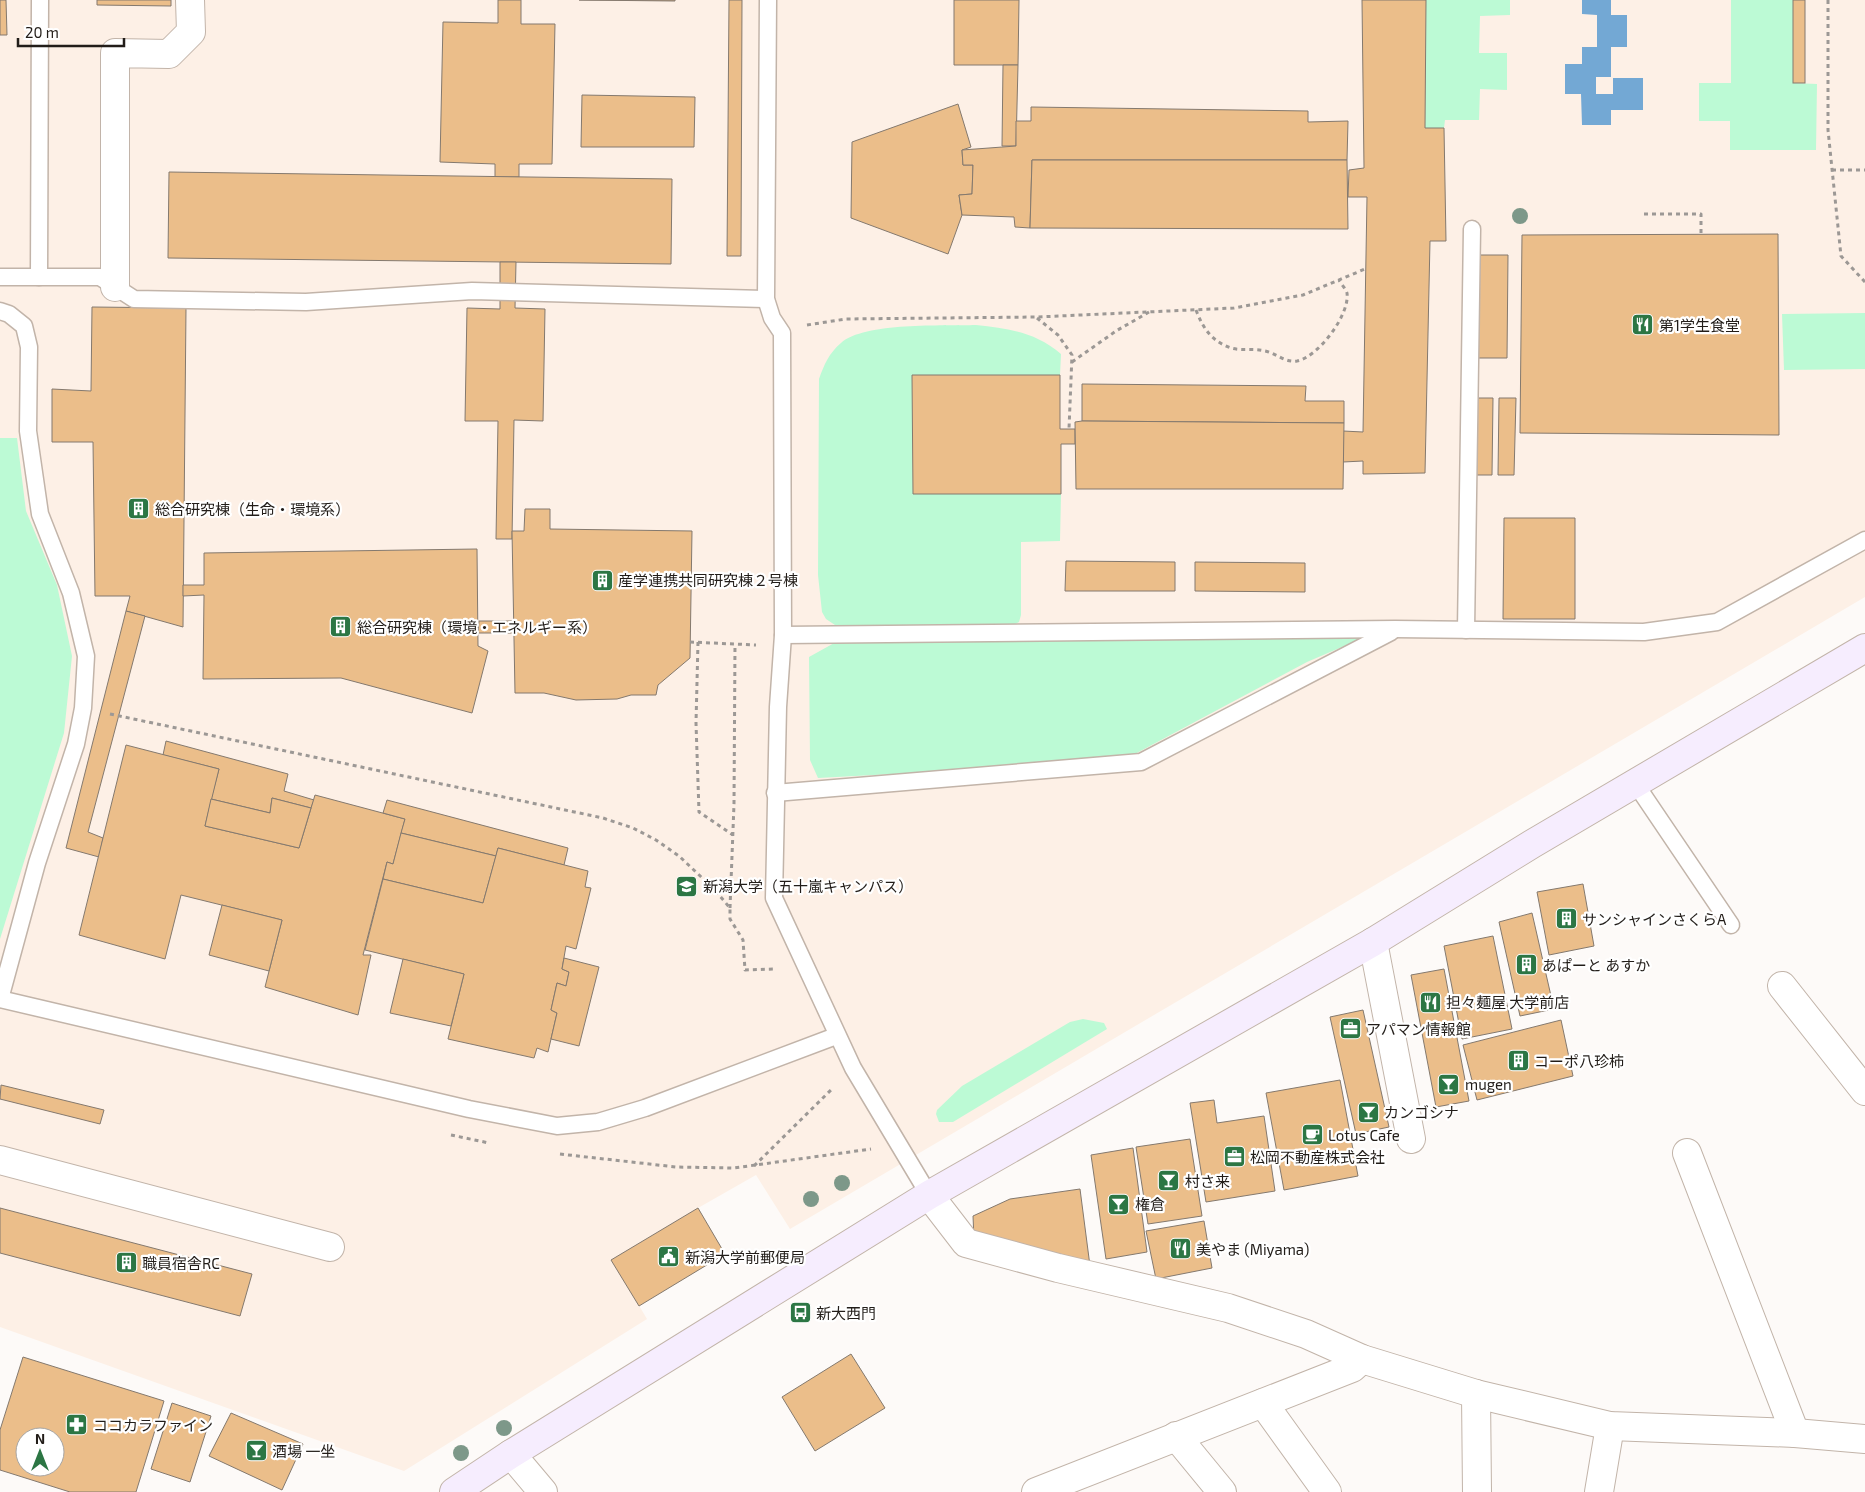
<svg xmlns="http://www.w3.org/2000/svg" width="1865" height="1492" viewBox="0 0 1865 1492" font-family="'Exo 2','Noto Sans JP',sans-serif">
<rect width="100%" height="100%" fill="#fdfaf8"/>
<path fill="#fdf0e6" d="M0,0H1865V597L790,1229L756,1175L698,1208L612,1260L647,1319L404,1471L0,1327Z"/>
<g fill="#bcfad5">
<path d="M1426,0H1510V15L1480,16L1479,53H1507V90L1480,89L1479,120H1445L1444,128H1425Z"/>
<path d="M1731,0H1793V83L1817,84L1816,150H1730V121H1699V83H1731Z"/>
<path d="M1865,313V369L1784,370L1782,314Z"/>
<path d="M976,325C1010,329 1035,332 1061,354L1060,375H912L913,494H1061L1060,541L1021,542V615L1019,622L1013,625L864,628L835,625L826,619L822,612L818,575L819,379C824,365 829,353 841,343C864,322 944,326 976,325Z"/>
<path d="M0,438H17L26,511L57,585L72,656L64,733L0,939Z"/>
<path d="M1363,638L1307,662L1133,755L1058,765L818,778L810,760L809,657L836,642Z"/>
<path d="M1083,1019L1104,1023L1107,1029L953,1122H939L936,1114L937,1110L962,1086L1070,1022Z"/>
</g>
<path fill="#73a8d4" d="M1582,0H1611V15H1627V47H1611V77H1596V94H1613V78H1643V110H1611V125H1582L1581,94H1565V64H1582V47H1597V15L1582,14Z"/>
<g fill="#ebbe8a" stroke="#84796e" fill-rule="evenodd">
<path d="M0,0H6L7,35H0Z"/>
<path d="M97,0H171V6L97,5Z"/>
<path d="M498,0H521V24H555L552,164H519V177H495V164L440,162L443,22L498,23Z"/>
<path d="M579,0H675V1Z"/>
<path d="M729,0H742L741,256H727Z"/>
<path d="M954,0H1019L1018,65H954Z"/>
<path d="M1362,0H1426L1425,128H1444L1446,241H1430L1425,473L1363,474V461L1343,462V431L1363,432L1367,197H1348L1349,170L1364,168Z"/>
<rect x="1793" y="0" width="12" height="83"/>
<path d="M1003,65H1018L1016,146H1002Z"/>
<path d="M582,95L695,97L694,147H581Z"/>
<path d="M958,104L971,147L962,150L963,165H973L972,194L959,195L962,215L948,254L851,218L852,142Z"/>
<path d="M1031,107L1308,111V122L1348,121L1347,160H1032L1030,228L1015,227L1014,217L962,215L959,195L972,194L973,165H963L962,150L1016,146V121H1031Z"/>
<path d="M1032,160H1347L1348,229L1030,228Z"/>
<path d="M169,172L672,179L671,264L168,258Z"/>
<path d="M1778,234L1779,435L1520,433L1522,235Z"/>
<path d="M1479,255H1508L1507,358H1478Z"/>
<path d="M500,262H516L515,308L545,309L543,421L514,420L512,539H496L498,421H465L467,308L500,309Z"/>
<path d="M92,307L186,308L183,627L126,611L130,596H95L93,442H52V389L91,391Z"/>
<path d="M912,375H1060V429H1075V444H1061V494H913Z"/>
<path d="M1082,384L1306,386L1305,401H1344V423L1082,421Z"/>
<path d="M1477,398H1493L1492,475H1476Z"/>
<path d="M1499,398H1516L1514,475H1498Z"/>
<path d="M1082,421L1344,423L1343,489H1076L1075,422Z"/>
<path d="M525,509H550V529L692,531L690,658L658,685L656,695H631L617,699L576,700L544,693H515L512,531H524Z"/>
<path d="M1504,518H1575V619H1503Z"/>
<path d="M477,549L478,646L488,651L472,713L341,678L203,679L204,595L183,596V585H204V553Z"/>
<path d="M1066,561L1175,562V591H1065Z"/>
<path d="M1195,562L1305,563V592L1195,591Z"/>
<path d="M126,611L145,616L88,832L103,838L99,857L66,848Z"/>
<path d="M479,621H514V633H478Z"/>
<path d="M166,741L288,774L284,791L314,800L311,808L272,798L270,813L211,799L219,769L163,755Z"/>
<path d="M126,745L219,769L205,826L299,848L315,795L405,819L393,864L387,862L363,955H371L358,1015L265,987L282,920L181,895L165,959L79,935Z"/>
<path d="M272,798L311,808L299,848L205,826L211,799L270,813Z"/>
<path d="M387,800L568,848L564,865L498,848L496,856L401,833L405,819L383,813Z"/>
<path d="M401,833L496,856L483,903L383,879L387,862L393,864Z"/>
<path d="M498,848L588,871L585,887L591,888L576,949L566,946L562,969L569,972L566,986L557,983L551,1010L557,1013L548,1052L537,1048L534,1058L448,1039L464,974L365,950L383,879L483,903Z"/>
<path d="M1583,884L1594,946L1549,955L1537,892Z"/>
<path d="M222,905L282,920L269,971L209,955Z"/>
<path d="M1532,913L1554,1009L1520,1016L1499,922Z"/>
<path d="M1493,936L1512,1029L1462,1039L1444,946Z"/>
<path d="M564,958L599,967L579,1046L551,1039L557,1013L551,1010L557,983L566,986L569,972L562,969Z"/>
<path d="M403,959L464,974L451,1026L390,1013Z"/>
<path d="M1444,969L1469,1101L1436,1107L1411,975Z"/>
<path d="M1363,1010L1389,1127L1356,1134L1330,1017Z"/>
<path d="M1561,1020L1573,1076L1477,1100L1463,1045Z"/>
<path d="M1340,1080L1358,1176L1284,1190L1266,1093Z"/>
<path d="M1,1085L104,1110L100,1124L0,1099Z"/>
<path d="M1214,1100L1217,1123L1264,1116L1275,1191L1206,1202L1190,1103Z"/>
<path d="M1190,1139L1202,1216L1148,1224L1136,1147Z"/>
<path d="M1133,1148L1147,1252L1106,1259L1091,1155Z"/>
<path d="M1080,1189L1090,1266L974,1239L973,1216L1010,1199Z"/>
<path d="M0,1208L252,1274L240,1316L0,1253Z"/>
<path d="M698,1208L725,1254L639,1306L611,1260Z"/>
<path d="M1204,1221L1212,1268L1156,1279L1146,1231Z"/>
<path d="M851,1354L885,1408L815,1451L782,1397Z"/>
<path d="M23,1357L164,1401L136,1492H70L0,1470V1430ZM25,1437H55V1467H25Z"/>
<path d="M172,1403L211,1416L190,1482L151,1469Z"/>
<path d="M231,1413L303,1444L282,1490L209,1456Z"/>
</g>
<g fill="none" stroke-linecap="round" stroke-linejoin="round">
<defs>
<g id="lane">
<path d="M768,0L766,299L772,318L782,333L783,635L778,707L774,898L853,1068L929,1195"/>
<path d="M0,277H100L134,299L306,302L472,291L766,299"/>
<path d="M39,277L40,0"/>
<path d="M0,311L9,314L24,326L29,347L28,431L40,514L71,593L86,656L83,708L76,744L37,863L0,999"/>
<path d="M1466,630L1472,229"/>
<path d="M783,635L1395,629L1644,632L1717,622L1865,540"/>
<path d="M1635,783L1731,925"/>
<path d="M775,793L1141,762L1391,632"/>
<path d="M0,999L469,1109L557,1126L598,1122L645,1108L836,1036"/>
</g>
<g id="street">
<path d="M115,287V53L169,54L191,32L190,0"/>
<path d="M1373,942L1411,1139"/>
<path d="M1782,986L1865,1091"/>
<path d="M1687,1153L1795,1433"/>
<path d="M0,1160L330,1247"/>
<path d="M929,1195L966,1243L1058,1268L1228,1308L1306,1334L1362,1359L1476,1394L1610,1426L1795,1433L1865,1439"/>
<path d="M1476,1394L1477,1492"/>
<path d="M1263,1403L1327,1492"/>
<path d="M1176,1436L1222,1492"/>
<path d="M511,1454L543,1492"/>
<path d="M1036,1492L1352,1368L1362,1359"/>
<path d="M1599,1492L1610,1426"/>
</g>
<path id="secondary" d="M454,1492L511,1454L929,1195L1373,942L1532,844L1865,648"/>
</defs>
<use href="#lane" stroke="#c2b4a9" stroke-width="19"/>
<use href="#street" stroke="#c2b4a9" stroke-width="30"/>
<use href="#secondary" stroke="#c2b4a9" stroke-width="30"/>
<g stroke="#9c9895" stroke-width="3" stroke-dasharray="4 4" stroke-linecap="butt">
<path d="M1828,0V130L1841,256L1865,282"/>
<path d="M1832,170H1865"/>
<path d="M1644,214H1701V235"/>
<path d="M1196,310C1203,328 1211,341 1231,348C1241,351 1254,348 1265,351C1276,353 1285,363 1297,361C1318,357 1350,315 1347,293C1346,289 1341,284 1339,280"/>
<path d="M1037,318L1058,335L1072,355L1069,429"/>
<path d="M807,325L846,319L1037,317L1234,308L1303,295L1365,269"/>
<path d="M1072,362L1116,331L1149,312"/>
<path d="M690,642L756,645"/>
<path d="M698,642L696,723L699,812L733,835"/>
<path d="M110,714L603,818L633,828L656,840L679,856L714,889L730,908V919L743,940L745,970L774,969"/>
<path d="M730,908L734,804L735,644"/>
<path d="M451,1135L489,1143"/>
<path d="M560,1154L676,1167L734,1168L871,1149"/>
<path d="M754,1166L833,1088"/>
</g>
<use href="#lane" stroke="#fff" stroke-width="16"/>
<use href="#street" stroke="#fff" stroke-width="28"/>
<use href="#secondary" stroke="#f6edfe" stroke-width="28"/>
</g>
<g fill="#7d9889">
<circle cx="1520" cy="216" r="8"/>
<circle cx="842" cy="1183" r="8"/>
<circle cx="811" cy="1199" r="8"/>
<circle cx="504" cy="1428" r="8"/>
<circle cx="461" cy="1453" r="8"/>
</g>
<defs>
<symbol id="restaurant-square" viewBox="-11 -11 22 22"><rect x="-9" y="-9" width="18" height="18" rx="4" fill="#2c7644" stroke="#fff"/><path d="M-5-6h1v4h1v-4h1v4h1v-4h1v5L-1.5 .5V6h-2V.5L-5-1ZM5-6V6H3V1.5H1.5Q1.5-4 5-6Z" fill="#fff"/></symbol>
<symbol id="building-square" viewBox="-11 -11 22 22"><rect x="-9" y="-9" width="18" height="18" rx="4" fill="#2c7644" stroke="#fff"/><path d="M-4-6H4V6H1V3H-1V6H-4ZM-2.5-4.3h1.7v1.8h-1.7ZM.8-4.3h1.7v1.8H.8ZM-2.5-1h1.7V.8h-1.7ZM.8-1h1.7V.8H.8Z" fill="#fff"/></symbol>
<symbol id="university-square" viewBox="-11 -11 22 22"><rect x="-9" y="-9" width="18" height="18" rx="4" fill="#2c7644" stroke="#fff"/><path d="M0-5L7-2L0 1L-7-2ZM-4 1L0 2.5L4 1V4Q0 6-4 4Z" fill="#fff"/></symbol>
<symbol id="office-square" viewBox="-11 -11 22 22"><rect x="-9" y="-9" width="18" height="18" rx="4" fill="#2c7644" stroke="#fff"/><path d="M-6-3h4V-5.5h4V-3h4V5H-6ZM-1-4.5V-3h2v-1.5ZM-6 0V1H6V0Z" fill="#fff"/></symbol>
<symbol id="bar-square" viewBox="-11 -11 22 22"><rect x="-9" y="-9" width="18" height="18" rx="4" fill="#2c7644" stroke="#fff"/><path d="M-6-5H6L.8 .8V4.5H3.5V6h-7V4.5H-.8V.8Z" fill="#fff"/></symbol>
<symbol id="cafe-square" viewBox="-11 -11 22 22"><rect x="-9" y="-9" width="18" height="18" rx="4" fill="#2c7644" stroke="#fff"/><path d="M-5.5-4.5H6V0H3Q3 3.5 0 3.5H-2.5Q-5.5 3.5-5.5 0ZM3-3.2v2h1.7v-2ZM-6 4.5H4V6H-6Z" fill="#fff"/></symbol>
<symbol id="civic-square" viewBox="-11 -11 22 22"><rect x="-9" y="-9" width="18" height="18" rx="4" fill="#2c7644" stroke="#fff"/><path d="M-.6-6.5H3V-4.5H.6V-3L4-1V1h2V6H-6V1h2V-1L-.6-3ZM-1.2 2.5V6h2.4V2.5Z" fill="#fff"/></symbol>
<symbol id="bus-square" viewBox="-11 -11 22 22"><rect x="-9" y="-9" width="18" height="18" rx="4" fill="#2c7644" stroke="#fff"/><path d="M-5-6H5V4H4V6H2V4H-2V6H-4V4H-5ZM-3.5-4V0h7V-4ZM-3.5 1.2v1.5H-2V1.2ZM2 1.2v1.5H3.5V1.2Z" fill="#fff"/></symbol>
<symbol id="pharmacy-square" viewBox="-11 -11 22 22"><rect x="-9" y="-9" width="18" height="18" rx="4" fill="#2c7644" stroke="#fff"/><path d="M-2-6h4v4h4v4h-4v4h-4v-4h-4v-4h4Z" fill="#fff"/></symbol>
</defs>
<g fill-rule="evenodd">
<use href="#restaurant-square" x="1630" y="312" width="25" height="25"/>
<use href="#building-square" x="126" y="496" width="25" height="25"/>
<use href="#building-square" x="590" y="568" width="25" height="25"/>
<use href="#building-square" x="328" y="614" width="25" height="25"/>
<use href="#university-square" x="674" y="874" width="25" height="25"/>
<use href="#building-square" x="1554" y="906" width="25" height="25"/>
<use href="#building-square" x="1514" y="952" width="25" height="25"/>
<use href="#restaurant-square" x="1418" y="990" width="25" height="25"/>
<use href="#office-square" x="1338" y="1016" width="25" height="25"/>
<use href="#building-square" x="1506" y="1048" width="25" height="25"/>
<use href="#bar-square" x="1436" y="1072" width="25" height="25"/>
<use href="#bar-square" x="1356" y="1100" width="25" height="25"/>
<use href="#cafe-square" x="1300" y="1122" width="25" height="25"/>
<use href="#office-square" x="1222" y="1144" width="25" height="25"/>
<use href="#bar-square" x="1156" y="1168" width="25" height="25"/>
<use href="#bar-square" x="1106" y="1192" width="25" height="25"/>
<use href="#restaurant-square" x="1168" y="1236" width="25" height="25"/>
<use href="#civic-square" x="656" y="1244" width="25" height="25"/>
<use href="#building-square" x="114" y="1250" width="25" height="25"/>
<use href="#bus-square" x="788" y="1300" width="25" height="25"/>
<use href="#pharmacy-square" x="64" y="1412" width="25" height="25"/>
<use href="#bar-square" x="244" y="1438" width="25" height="25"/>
</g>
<g text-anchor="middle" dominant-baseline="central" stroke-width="4.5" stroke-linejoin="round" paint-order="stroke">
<g font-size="15" fill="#221d19" stroke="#fff" text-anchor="start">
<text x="1659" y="325">第1学生食堂</text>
<text x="155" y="509">総合研究棟（生命・環境系）</text>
<text x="618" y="580">産学連携共同研究棟２号棟</text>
<text x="357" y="627">総合研究棟（環境・エネルギー系）</text>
<text x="703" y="886">新潟大学（五十嵐キャンパス）</text>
<text x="1582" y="919">サンシャインさくらA</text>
<text x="1542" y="965">あぱーと あすか</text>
<text x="1446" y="1002">担々麺屋 大学前店</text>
<text x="1366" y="1029">アパマン情報館</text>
<text x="1534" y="1061">コーポ八珍柿</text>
<text x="1465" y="1084">mugen</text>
<text x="1384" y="1112">カンゴシナ</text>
<text x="1328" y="1135">Lotus Cafe</text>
<text x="1250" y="1157">松岡不動産株式会社</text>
<text x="1185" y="1181">村さ来</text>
<text x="1135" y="1204">権倉</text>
<text x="1196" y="1249">美やま (Miyama)</text>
<text x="685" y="1257">新潟大学前郵便局</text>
<text x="142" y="1263">職員宿舎RC</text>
<text x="816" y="1313">新大西門</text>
<text x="93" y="1425">ココカラファイン</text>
<text x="272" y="1451">酒場 一坐</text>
</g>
</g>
<g transform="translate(40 1452)"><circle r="24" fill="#ffffff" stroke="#a7a5a3"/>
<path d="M0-4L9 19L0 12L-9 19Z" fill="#2c7644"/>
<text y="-8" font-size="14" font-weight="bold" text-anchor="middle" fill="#221d19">N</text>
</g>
<path d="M18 38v8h106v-8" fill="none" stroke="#221d19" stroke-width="2.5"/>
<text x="25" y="38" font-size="15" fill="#221d19" stroke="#ffffff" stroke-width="4" paint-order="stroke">20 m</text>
</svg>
